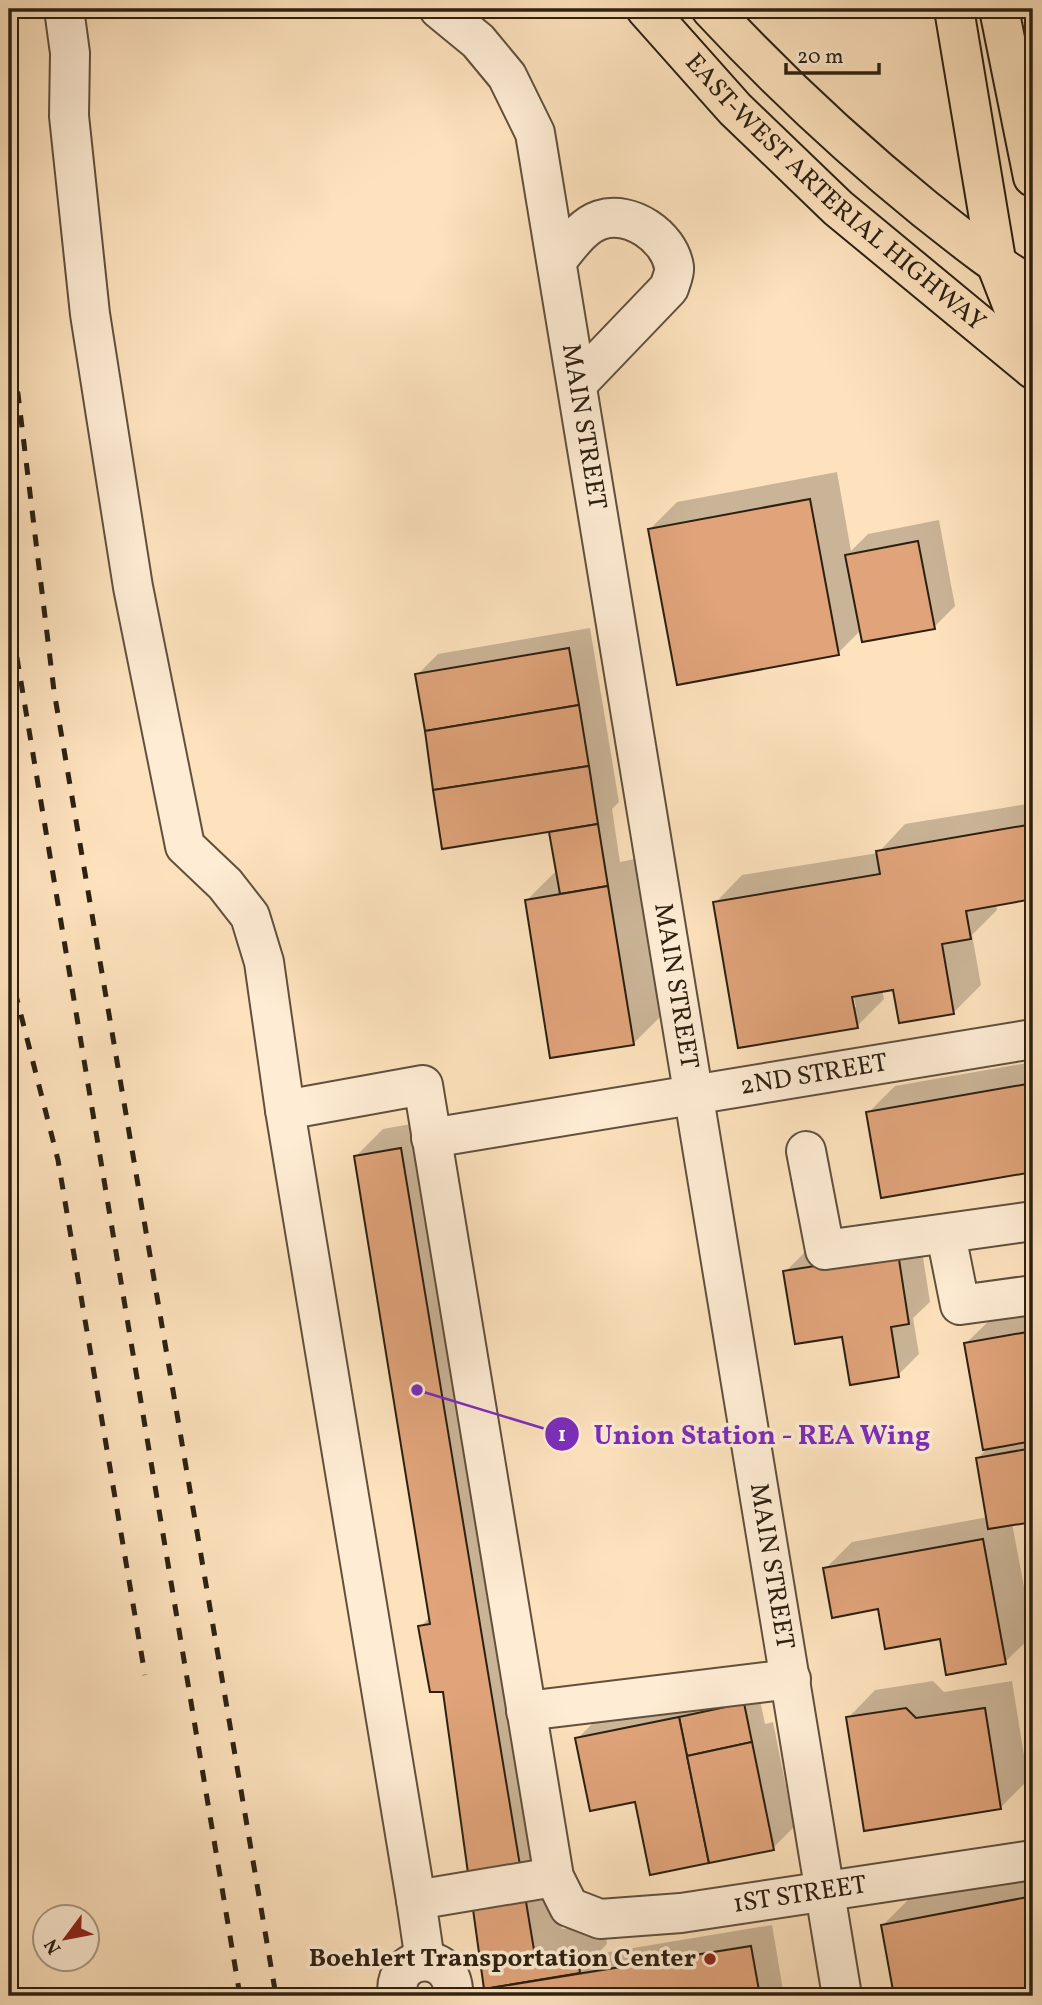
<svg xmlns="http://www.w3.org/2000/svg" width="1042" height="2005" viewBox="0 0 1042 2005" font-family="Vollkorn,serif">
<rect width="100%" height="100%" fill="#fde2bd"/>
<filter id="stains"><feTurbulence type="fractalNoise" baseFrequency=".00286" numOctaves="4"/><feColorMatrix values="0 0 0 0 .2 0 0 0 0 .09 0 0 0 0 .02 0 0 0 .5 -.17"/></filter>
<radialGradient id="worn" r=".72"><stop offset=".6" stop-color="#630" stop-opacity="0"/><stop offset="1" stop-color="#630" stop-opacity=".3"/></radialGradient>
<g fill="#0003" fill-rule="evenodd">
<path d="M837,472L851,551L868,534L939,520L955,606L934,627L861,630L838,653L650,529L677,502Z"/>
<path d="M590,628L619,802L612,809L620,862L635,859L661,1016L634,1043L527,900L554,873L558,872L551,830L417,675L438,654Z"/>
<path d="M1033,803V897L996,904L997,910L972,935L981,985L953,1013L894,988L882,990L884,999L857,1026L715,903L742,875L878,853L905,824ZM849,988H852L856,1007H852Z"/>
<path d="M1033,1062V1170L882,1196L868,1113L895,1086Z"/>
<path d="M428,1121L562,1929L604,1923L607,1944L597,1954L772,1925L784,1996H487L444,1690L420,1627L430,1617L355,1157L383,1129Z"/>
<path d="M919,1232L930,1302L913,1318L919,1354L898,1375L844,1334L785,1272L806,1251Z"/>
<path d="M1033,1309V1520L1012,1523L1033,1635L1005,1662L941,1637L879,1607L825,1569L852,1542L988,1517L978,1458L985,1451L965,1344L993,1317Z"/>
<path d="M933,1681L944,1692L1012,1681L1028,1780L1000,1808L848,1718L875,1690Z"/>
<path d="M758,1690L765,1724L773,1722L794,1827L773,1848L637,1800L577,1739L598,1718Z"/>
<path d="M1033,1875V1996H896L882,1926L910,1898Z"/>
</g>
<g fill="#e0a37a" stroke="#2c2011" stroke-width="2">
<path d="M810,499L839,655L677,685L648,529Z"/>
<path d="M918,541L935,629L862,642L845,555Z"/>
<path d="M569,648L579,705L425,731L415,674Z"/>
<path d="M579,705L589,766L433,790L425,731Z"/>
<path d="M589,766L598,824L442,849L433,790Z"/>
<path d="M598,824L608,886L560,894L549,832Z"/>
<path d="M1033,824V899L966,911L971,939L942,944L954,1014L899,1023L893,990L852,997L858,1028L738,1048L713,902L880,874L876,851Z"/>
<path d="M608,886L634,1045L550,1058L525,900Z"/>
<path d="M1033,1083V1172L881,1198L866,1112Z"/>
<path d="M401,1148L535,1956L577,1950L580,1973L484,1989L443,1692H430L418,1626L430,1624L354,1156Z"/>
<path d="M898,1253L909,1324L891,1327L899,1377L850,1385L842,1337L795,1344L783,1271Z"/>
<path d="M1033,1331V1441L983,1450L964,1343Z"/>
<path d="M1033,1448V1522L988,1529L976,1458Z"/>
<path d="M983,1539L1006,1664L946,1675L940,1639L885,1649L878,1609L832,1618L823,1568Z"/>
<path d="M744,1703L752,1742L687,1756L679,1717Z"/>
<path d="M906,1708L916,1718L985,1708L1001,1809L864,1831L846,1717Z"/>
<path d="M679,1717L709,1863L650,1875L635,1802L590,1811L575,1738Z"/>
<path d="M752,1742L774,1850L709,1863L687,1756Z"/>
<path d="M1033,1896V1996H894L881,1925Z"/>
<path d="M751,1946L760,1996H485L484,1989Z"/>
</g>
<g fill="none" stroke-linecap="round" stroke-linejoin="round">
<defs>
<g id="minor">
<path d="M64,9L70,53L69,116L90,314L133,587L185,846L225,884L250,916L264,962L285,1110"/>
<path id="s1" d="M439,9L478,41L507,76L535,133L842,1996"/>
<path d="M557,260C569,246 582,226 600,220C630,210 669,236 674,267C675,273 671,281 669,288L577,384"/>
<path id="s2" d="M431,1138L1033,1039"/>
<path d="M806,1151L825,1250L1033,1221"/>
<path d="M946,1235L960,1305L1033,1295"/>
<path d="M526,1711L791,1679"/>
<path id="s3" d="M416,1900L285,1110L423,1085L554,1877L569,1907L600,1919L681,1913L1033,1860"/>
<path d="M425,1961L416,1900L554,1877"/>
<path d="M398,1996C390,1952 456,1948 453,1996"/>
</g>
<g id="major">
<path id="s4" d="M646,9L735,109L838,208L1033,369"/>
<path d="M711,9C777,80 850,148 925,209C962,238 993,264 1033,287"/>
<path d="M954,9L997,266L1033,359"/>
<path d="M999,9L1033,177"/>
</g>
</defs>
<use href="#minor" stroke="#60503c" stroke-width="42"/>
<use href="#major" stroke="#2c2011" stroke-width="42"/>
<use href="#minor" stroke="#feecd4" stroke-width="38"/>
<use href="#major" stroke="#fde2bd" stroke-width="38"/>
<g stroke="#2c2011" stroke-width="5" stroke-dasharray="12 12" stroke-linecap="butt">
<path d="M9,320L54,691L276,1996"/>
<path d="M9,610L240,1996"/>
<path d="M9,968L58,1160L145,1675"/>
</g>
</g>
<circle fill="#8f2418" stroke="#feecd4" stroke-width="2.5" cx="710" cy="1959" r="7"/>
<g text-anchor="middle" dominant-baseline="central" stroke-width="7" stroke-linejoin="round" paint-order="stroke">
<g font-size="26" fill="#2c2011" stroke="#feecd4">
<text stroke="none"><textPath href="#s4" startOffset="264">EAST-WEST ARTERIAL HIGHWAY</textPath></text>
<text stroke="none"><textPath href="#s1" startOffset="457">MAIN STREET</textPath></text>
<text stroke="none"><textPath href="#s1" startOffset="1024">MAIN STREET</textPath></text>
<text stroke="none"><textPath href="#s2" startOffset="388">2ND STREET</textPath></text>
<text stroke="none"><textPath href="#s1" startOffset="1612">MAIN STREET</textPath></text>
<text stroke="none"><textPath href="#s3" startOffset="2012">1ST STREET</textPath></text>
</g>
<g font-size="26" font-weight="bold" fill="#2c2011" stroke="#feecd4" text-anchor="end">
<text x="696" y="1959">Boehlert Transportation Center</text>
</g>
</g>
<path fill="none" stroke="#7b2cbf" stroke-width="2.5" d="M417 1390L562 1434"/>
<g fill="#7b2cbf" stroke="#feecd4" stroke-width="2.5">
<circle cx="417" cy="1390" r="7"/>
<circle cx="562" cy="1434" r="18"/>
</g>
<g font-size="21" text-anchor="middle" font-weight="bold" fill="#fff">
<text x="562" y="1441">1</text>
</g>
<g font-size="28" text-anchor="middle" font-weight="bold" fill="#7b2cbf" stroke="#feecd4" stroke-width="7" stroke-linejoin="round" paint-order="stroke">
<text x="762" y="1444">Union Station - REA Wing</text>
</g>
<rect width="1042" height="2005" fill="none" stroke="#fde2bd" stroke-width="35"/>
<rect x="10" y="10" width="1021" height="1984" fill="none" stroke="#2c2011" stroke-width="3.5"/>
<rect x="18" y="18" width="1007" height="1970" fill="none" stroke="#2c2011" stroke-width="2"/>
<g transform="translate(66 1938) rotate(238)"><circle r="33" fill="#feecd4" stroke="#aa9a86" stroke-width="2"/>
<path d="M0-5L12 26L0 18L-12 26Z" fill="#8f2418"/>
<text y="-10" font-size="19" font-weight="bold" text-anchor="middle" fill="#2c2011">N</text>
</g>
<path d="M786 63v10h93v-10" fill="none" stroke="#2c2011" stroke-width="3.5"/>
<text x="797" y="63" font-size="21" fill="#2c2011" stroke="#feecd4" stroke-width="5" paint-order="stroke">20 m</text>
<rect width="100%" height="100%" filter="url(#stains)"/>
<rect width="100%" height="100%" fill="url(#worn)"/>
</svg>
